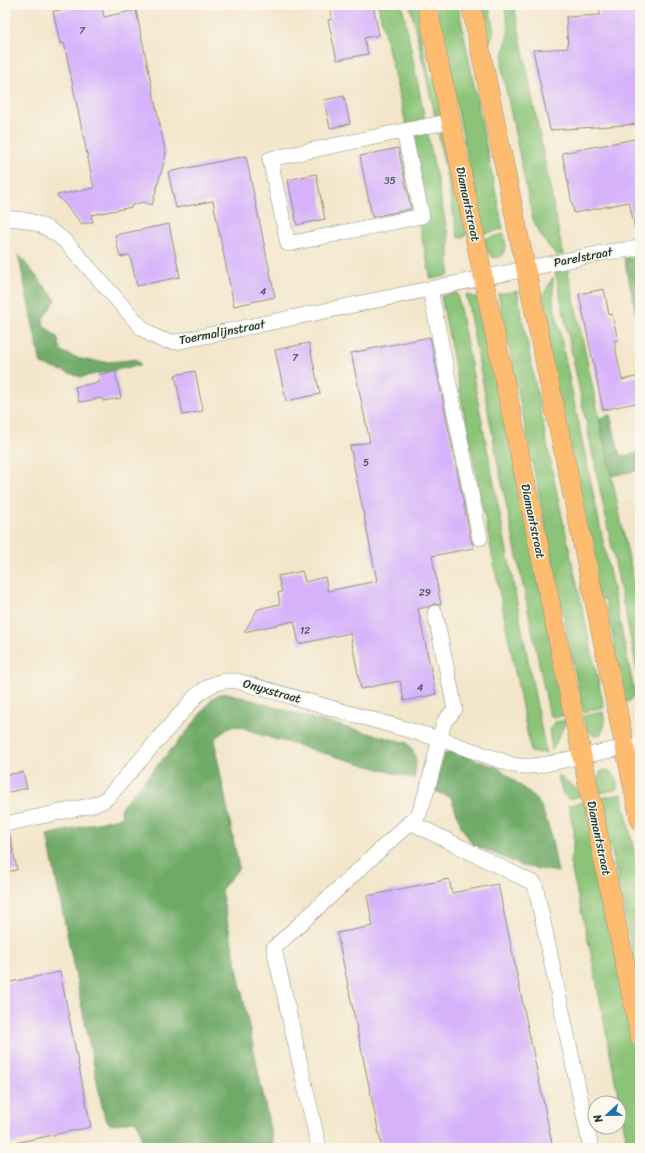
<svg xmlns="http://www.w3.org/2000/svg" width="645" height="1153" viewBox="0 0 645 1153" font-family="Sriracha,sans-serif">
<rect width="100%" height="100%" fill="#fbf7ec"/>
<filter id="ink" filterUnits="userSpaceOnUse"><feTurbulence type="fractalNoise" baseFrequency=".025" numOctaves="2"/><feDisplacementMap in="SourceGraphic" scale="8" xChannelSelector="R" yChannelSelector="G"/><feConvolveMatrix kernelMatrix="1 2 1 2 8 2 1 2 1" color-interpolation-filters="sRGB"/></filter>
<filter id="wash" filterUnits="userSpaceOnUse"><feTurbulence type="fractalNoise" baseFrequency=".012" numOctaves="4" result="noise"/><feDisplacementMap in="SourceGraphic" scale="16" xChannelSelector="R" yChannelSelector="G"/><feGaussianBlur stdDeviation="0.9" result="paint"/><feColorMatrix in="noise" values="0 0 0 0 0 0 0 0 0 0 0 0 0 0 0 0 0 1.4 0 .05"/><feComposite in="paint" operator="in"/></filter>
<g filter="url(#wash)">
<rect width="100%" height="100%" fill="#f3e6cb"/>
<g fill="#8bc478" stroke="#558056">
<path d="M378,5H402L449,240V275L431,279L419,224L428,219Z"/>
<path d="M410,5H420L426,26L419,27L430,79L437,78L467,233L465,236L458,238L435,116Z"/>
<path d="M436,5H458L503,229L483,234Z"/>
<path d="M475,5H489L494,31L485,56Z"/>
<path d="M504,5H514L563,254L557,255C545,244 538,231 532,216L503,74L502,61L509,29Z"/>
<path d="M504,234L506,246L502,256L494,258C486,254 486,248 484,239Z"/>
<path d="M567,266L640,611V684L555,271Z"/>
<path d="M553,277V300L635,695C631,702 627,702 620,703L609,650L615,648L605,599L598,600L538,305Z"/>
<path d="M517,291L554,480L604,707L583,712L498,294Z"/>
<path d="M457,293L546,753L531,752L441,296Z"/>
<path d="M466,294L482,300L566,714L558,717H550L498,464Z"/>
<path d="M603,712L605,724L601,734L594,736L586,729L583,716Z"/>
<path d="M567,720L552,750L549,730L555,722Z"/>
<path d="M608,770L616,777L618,789L600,793L597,781L601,771Z"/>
<path d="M557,774L584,795L568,799L563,794Z"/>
<path d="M622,794L640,880V994L601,798Z"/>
<path d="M585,802L640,1075V1148H628L592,958L570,862L574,842V830L568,805Z"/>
</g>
<g fill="#70aa68" stroke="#48744e">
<path d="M18,254L56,300L43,319L44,326L57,337L61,351C86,364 109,363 136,359L141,365L81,377L41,364Z"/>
<path d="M640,257V332L624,258Z"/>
<path d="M610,415L620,456L640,453V470L611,476L599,418Z"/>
<path d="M228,693L314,719L407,743C419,756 416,763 414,779L261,735C236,725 237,721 215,738L216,751L239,868L221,890L274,1148H143C141,1141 141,1132 139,1126C135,1116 120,1125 113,1125C108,1124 106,1120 104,1116L47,835L122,817L120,811L123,805L190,728L212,699L220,694Z"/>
<path d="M451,751L499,768L534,797L541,806L550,831L558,872L523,866L472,844L461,826L451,797L436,792L443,755Z"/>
</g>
<g id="blocks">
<g fill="#d6b2fb">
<path d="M335,5H373L379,35L364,38L368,54L337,60L328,20L332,19L331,12Z"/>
<path d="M600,5H640V124L550,130L533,50L568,48L566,17L600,15Z"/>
<path d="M102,7L104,17L136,10L166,155L152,205L143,202L132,205V207L91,215L93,222L82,224L57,195L94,188L64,43L60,44L53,11Z"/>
<path d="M344,96L350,124L330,128L324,100Z"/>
<path d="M640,138V229H635L629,202L574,213L562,153Z"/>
<path d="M398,148L411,209L372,217L360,156Z"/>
<path d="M246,156L275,297L234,306L213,201L176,208L168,172Z"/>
<path d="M316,174L325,219L297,225L288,180Z"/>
<path d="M169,224L180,277L137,286L130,255L120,257L115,235Z"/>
<path d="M604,289L609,315L612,314L618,340L614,341L622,380L640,376V402L603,410L579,294Z"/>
<path d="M430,337L471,540L474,548L432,556L441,605L434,604L428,607L418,609L436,694L404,701L400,681L361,689L350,633L299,644L294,621L244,632L258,609L280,604L278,593L282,592L278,576L302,571L305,582L325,577L328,591L377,581L350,446L370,442L351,353Z"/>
<path d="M309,343L320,394L286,401L275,350Z"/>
<path d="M115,371L121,398L103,401V398L79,402L75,387L100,382L98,375Z"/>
<path d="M195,371L203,411L183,415L175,375Z"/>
<path d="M23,772L27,788L5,793V779L7,778V775Z"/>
<path d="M5,835H10L17,870L5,872Z"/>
<path d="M449,879L452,893L498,884L553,1148H382L337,933L373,926L367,896Z"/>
<path d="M60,972L91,1127L5,1145V983Z"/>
</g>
</g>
</g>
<g filter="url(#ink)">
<use href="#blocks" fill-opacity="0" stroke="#899280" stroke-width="1"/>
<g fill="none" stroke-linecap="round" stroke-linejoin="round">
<defs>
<g id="minor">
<path d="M404,132L422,216L288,244L270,159L451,121"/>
<path d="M5,219C28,217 49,227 66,242L143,329C153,337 163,342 176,342L607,252L640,248"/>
<path d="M430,289L480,538"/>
<path d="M410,822L535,884L591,1148"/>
<path d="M5,824L93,805L103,801L109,796L196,696C209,685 220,679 237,681L440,739L513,765C534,769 554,762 574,758C596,753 618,749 640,744"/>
<path d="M319,1148L274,948L419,814L428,787L444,722L455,709L435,613"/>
</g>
<g id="major">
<path d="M427,5L640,1037"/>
<path d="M471,5L640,820"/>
</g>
</defs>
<use href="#minor" stroke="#899280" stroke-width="16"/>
<use href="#major" stroke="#899280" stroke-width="20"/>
<use href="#minor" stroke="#fff" stroke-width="15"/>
<use href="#major" stroke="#fdbc70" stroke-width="19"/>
</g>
</g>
<g text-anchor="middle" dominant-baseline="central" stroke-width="3" stroke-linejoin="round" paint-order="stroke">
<g font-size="10" fill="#4d5a66">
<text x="82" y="31">7</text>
<text x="390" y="181">35</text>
<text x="263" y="292">4</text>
<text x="295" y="358">7</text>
<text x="366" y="463">5</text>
<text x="425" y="593">29</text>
<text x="305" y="631">12</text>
<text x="420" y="688">4</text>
</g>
<g font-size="12" fill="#1f3d34" stroke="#fbf7ec">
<text transform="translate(468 204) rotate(78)">Diamantstraat</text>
<text transform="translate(583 257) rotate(-11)">Parelstraat</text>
<text transform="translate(222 332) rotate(-11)">Toermalijnstraat</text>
<text transform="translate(533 521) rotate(78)">Diamantstraat</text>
<text transform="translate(272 691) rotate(16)">Onyxstraat</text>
<text transform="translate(599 838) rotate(78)">Diamantstraat</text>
</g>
</g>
<rect width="645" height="1153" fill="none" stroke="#fbf7ec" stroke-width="20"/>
<g transform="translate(607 1115) rotate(248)"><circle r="19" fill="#fbf7ec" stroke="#a3ada2"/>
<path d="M0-3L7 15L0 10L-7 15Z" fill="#1f6fb2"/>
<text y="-6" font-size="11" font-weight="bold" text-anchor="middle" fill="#1f3d34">N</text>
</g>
</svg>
